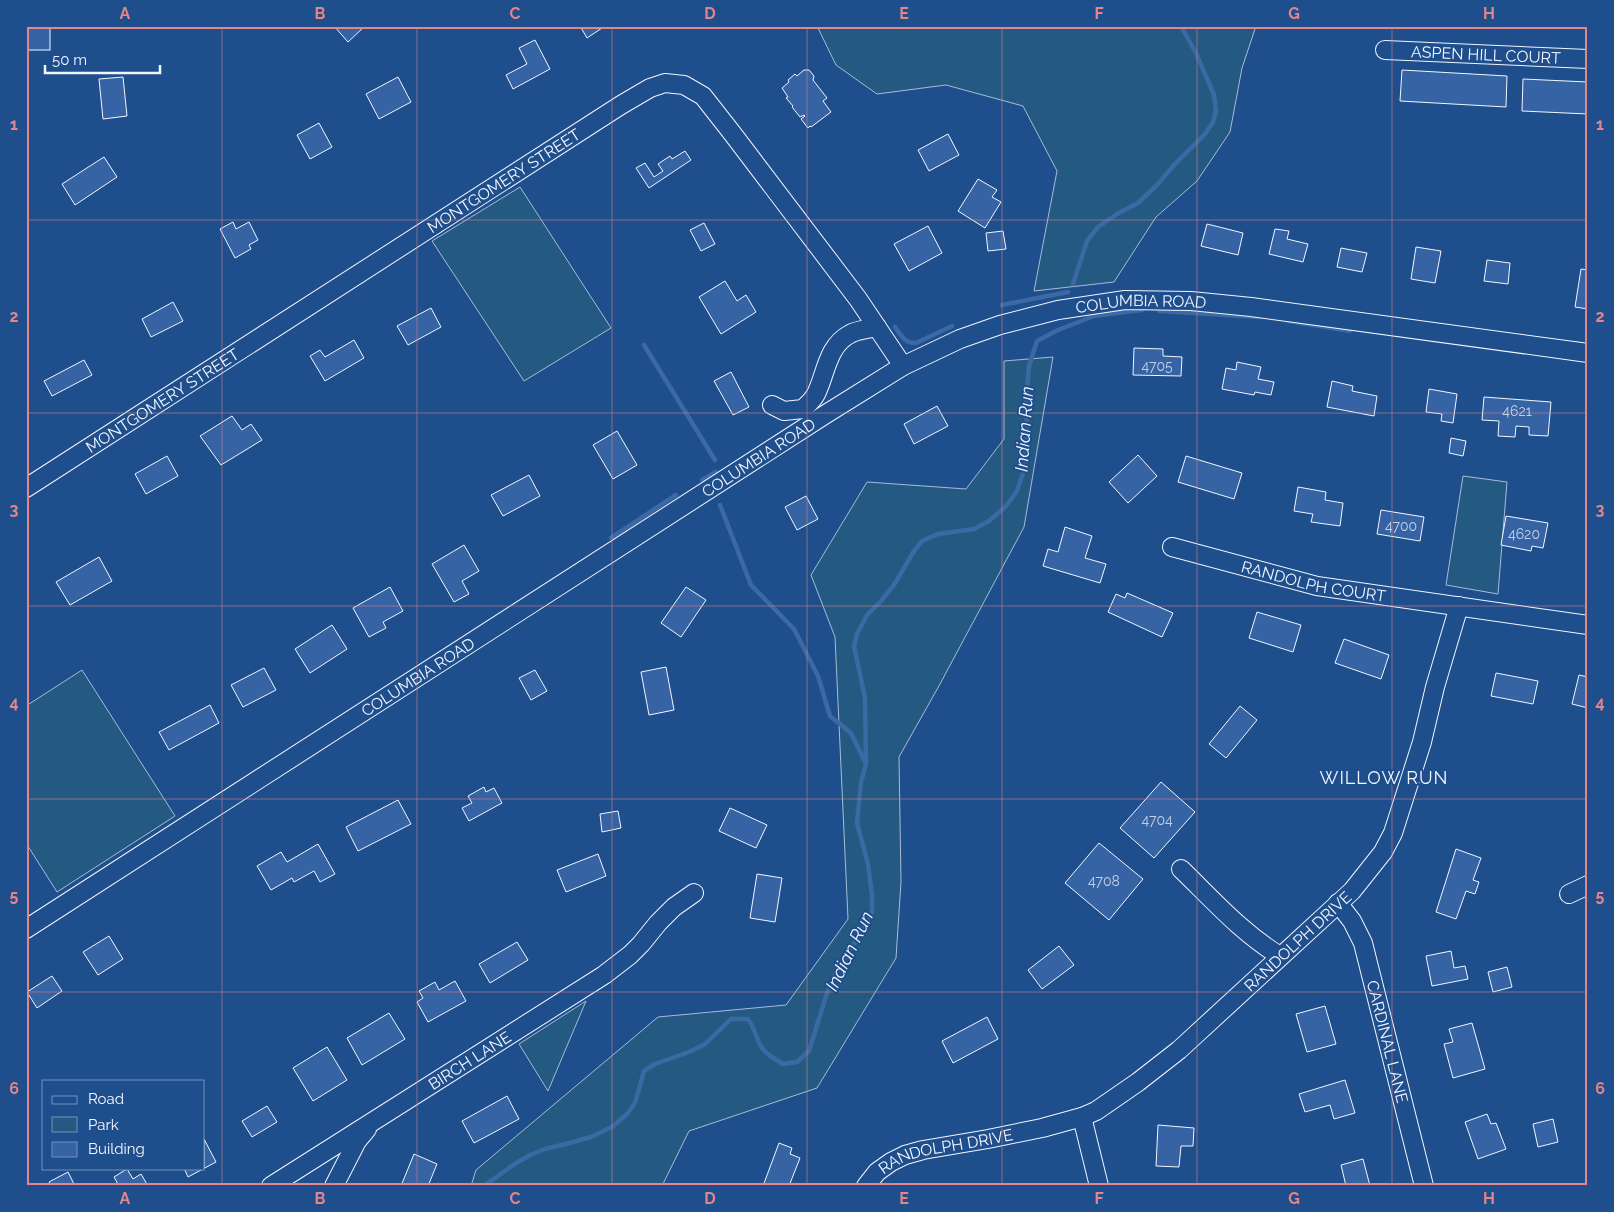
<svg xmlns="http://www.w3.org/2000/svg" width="1614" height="1212" viewBox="0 0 1614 1212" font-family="Raleway,sans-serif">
<rect width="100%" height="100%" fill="#1f4e8c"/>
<g fill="#245a82" stroke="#a8bbd7">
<path d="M817,26H1256L1242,68L1230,132L1197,181L1156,217L1114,282L1034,291L1057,171L1023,106L946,85L877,94L836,65Z"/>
<path d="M520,187L611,328L524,381L432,241Z"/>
<path d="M1053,357L1024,527L940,684L899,757L901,882L896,958L817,1088L689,1131L662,1186H471L476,1170L658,1017L786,1005L848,919L835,637L811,575L867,482L966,489L1004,439V361Z"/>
<path d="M1463,476L1507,482L1498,594L1446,585Z"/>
<path d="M82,670L175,816L57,892L26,843V706Z"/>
<path d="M586,1001L548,1091L519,1044Z"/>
</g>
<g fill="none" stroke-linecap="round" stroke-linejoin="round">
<g stroke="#3b69a3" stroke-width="4.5">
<path d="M1073,284L1087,241L1098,227L1117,214L1138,203L1157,185L1174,165L1205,134L1213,122L1216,111L1214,95L1196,53L1181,26"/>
<path d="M1002,305L1068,292"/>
<path d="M1159,311L1259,317"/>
<path d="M1288,321L1350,331"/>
<path d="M895,327C901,335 905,344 916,343L952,326"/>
<path d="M644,345L715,460"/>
<path d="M702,480L716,472"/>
<path d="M720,505L751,585L794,629L818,676L830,716L851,733L865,762"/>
<path d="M611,538L676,495"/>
<path d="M484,1186L513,1165L530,1155L545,1149L566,1144L591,1137L612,1127L627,1114L635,1103L644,1071L655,1064L689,1052L705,1044L731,1019H748C756,1030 755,1035 760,1045C765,1054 775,1059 783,1064L797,1062L809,1051L827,993L837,970L864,928L872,912V895L868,864L857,823L861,782L866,764L865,698L854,646L857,634L867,615L880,602L894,585L914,551L922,541L938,534L974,529L989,521L1006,506L1017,491L1024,470L1027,439L1026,403L1029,366L1037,341L1058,330L1094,316L1142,310"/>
</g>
</g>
<g fill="#3563a3" stroke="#f2f6ff">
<rect x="26" y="26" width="24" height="24"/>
<path d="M334,26H365L348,42Z"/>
<path d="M580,26H605L587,38Z"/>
<path d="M1517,26H1588V28L1517,27Z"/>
<path d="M535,40L550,69L513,89L506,75L527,64L519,48Z"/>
<path d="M804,70H809L814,76L813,80L827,98L823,101L831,112L811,127L810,126L808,128L801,119L805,116L804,115L800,117L792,107L793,106L786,98L788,97L782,88L789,82L788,80L795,74L797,76Z"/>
<path d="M1402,70L1507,76L1506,107L1400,101Z"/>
<path d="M123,77L127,116L103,119L99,79Z"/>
<path d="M398,77L411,102L379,119L366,94Z"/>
<path d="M1523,79L1588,82V114L1522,111Z"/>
<path d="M319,123L332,147L310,159L297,135Z"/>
<path d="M948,134L959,155L929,171L918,150Z"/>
<path d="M685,151L691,160L649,188L636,168L645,163L654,177L663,171L658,164L670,156L672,159Z"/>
<path d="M104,157L117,177L75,205L62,184Z"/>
<path d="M978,179L997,190L992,197L1001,202L985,228L958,211Z"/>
<path d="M233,222L236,229L249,222L258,240L249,245L251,249L235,258L220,229Z"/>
<path d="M704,223L715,244L701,251L690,230Z"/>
<path d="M1207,224L1243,233L1238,255L1201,246Z"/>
<path d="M928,226L942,253L909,271L894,244Z"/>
<path d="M1275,229L1289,231L1287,239L1308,244L1303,262L1269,254Z"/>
<path d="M1003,231L1006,249L988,251L986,233Z"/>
<path d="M1416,247L1441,251L1435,283L1411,279Z"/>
<path d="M1341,248L1367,253L1362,272L1337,267Z"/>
<path d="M1487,260L1510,263L1508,284L1484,281Z"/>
<path d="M1581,269L1588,270V309L1575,307Z"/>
<path d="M725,281L737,301L746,295L756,312L721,334L699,297Z"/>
<path d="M173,302L183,321L151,337L142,319Z"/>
<path d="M431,308L441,327L408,345L397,326Z"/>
<path d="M354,340L364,358L325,381L310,356L320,350L325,357Z"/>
<path d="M1134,348L1163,349V356L1182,357L1181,376L1133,375Z"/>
<path d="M84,360L92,375L52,396L44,381Z"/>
<path d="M1237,362L1261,367L1258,379L1274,382L1271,395L1255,392L1254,395L1222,389L1226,368L1236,370Z"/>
<path d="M731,372L749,407L733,415L714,381Z"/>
<path d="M1332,381L1353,386L1352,391L1377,396L1374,416L1327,407Z"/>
<path d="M1429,389L1457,394L1453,423L1441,421L1442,414L1426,412Z"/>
<path d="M1484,397L1551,402L1548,436L1529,435V427L1516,426L1515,437L1498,436L1499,421L1482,420Z"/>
<path d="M937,406L948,426L914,444L904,424Z"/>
<path d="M232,416L242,430L251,424L262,440L221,465L200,436Z"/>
<path d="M617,431L637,465L613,479L593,445Z"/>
<path d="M1451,438L1466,441L1463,456L1449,453Z"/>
<path d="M1138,455L1157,476L1128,503L1109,482Z"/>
<path d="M167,456L178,476L146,494L135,474Z"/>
<path d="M1186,456L1242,473L1234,499L1178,482Z"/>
<path d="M529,475L540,496L503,516L491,495Z"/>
<path d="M1298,487L1326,492L1325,500L1343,503L1340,526L1311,522L1313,514L1294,511Z"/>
<path d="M806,496L818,519L797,530L785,507Z"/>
<path d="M1381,510L1424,517L1420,541L1377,534Z"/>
<path d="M1506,516L1548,523L1543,548L1532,546L1531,551L1501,545Z"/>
<path d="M1065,527L1092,536L1085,558L1106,564L1100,583L1043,566L1048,549L1058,552Z"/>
<path d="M464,545L479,571L462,581L469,594L454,602L432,564Z"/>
<path d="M99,557L112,581L70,605L56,582Z"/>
<path d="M390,587L403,611L383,622L386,628L369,637L353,608Z"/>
<path d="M686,587L706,600L681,637L661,623Z"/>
<path d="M1127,593L1173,613L1162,637L1108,612L1116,594L1125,598Z"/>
<path d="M1257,612L1301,625L1293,652L1249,638Z"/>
<path d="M332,625L347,649L310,673L295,649Z"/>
<path d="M1344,639L1389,655L1381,679L1335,663Z"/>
<path d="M666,667L674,710L649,715L641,672Z"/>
<path d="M264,668L276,690L243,707L231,685Z"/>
<path d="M535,670L547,691L531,700L519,678Z"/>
<path d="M1496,673L1538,681L1533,704L1491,696Z"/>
<path d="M1579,675L1588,677V708L1572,704Z"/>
<path d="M210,705L219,723L169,750L159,732Z"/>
<path d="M1240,706L1257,720L1226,758L1209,744Z"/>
<path d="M1161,782L1195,812L1154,858L1120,828Z"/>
<path d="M484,787L486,792L494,788L502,803L469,821L462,808L472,803L468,796Z"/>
<path d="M398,800L411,824L358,851L346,827Z"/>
<path d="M730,808L767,825L756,848L719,831Z"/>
<path d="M618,811L621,828L602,832L600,814Z"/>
<path d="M1099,843L1143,879L1109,920L1065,883Z"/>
<path d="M318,844L335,874L320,882L314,871L294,882L292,878L271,890L257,866L281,852L287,862Z"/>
<path d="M1456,849L1481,858L1473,880L1479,882L1475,894L1466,891L1456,919L1436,912Z"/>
<path d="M598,854L606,876L566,892L557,870Z"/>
<path d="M757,874L782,878L775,922L750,918Z"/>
<path d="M109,936L123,959L98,975L83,952Z"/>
<path d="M517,942L528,960L490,983L479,964Z"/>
<path d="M1059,946L1074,965L1042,989L1028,970Z"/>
<path d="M1451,951L1454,968L1465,966L1468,979L1432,986L1426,956Z"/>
<path d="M1507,967L1512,987L1493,992L1488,972Z"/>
<path d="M52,976L62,991L37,1008L27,992Z"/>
<path d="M455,981L466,1001L428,1022L417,1002L423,998L419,991L435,982L439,990Z"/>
<path d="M1325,1006L1336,1044L1307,1052L1296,1014Z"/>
<path d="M389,1013L405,1039L362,1065L347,1038Z"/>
<path d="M987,1017L998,1039L953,1063L942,1041Z"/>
<path d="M1472,1023L1485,1069L1453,1078L1444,1044L1453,1042L1449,1029Z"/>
<path d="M327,1047L347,1080L313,1101L293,1068Z"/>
<path d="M1345,1080L1355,1113L1334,1119L1330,1105L1305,1112L1299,1094Z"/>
<path d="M507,1096L519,1119L474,1143L462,1121Z"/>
<path d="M267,1106L277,1122L252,1137L242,1121Z"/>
<path d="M1487,1114L1491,1124L1496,1123L1506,1149L1478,1159L1465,1122Z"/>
<path d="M1553,1119L1558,1142L1538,1147L1533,1124Z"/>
<path d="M1158,1125L1194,1128L1193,1146H1181L1179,1167L1156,1166Z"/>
<path d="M204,1139L216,1162L188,1177L184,1168H204Z"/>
<path d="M779,1143L792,1148L790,1154L800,1158L789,1186H763Z"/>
<path d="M414,1154L437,1164L428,1186H401Z"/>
<path d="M1363,1159L1370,1186H1346L1341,1165Z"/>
<path d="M127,1169L133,1179L141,1174L148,1186H119L114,1177Z"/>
<path d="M68,1172L75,1186H51L49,1182Z"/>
</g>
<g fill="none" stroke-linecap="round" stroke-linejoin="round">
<defs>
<g id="minor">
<path id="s1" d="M1385,50L1588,59"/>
<path d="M772,405L784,411L803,409C807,405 813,400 816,394C826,374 827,346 850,334C857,330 868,329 877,327"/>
<path id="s2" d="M26,488L621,105L650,88L665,83L684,85L703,96L732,133L858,299L903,366"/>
<path id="s3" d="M1172,547L1317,586L1588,625"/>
<path d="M1181,869C1213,900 1242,933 1280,956"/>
<path d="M1569,894L1588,885"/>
<path id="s4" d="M1338,903L1352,921L1363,943L1424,1186"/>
<path id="s5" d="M26,929L826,414L903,366L960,339L1000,325L1058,310L1125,300L1191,301L1251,307L1588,353"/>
<path d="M1082,1117L1099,1186"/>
<path id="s6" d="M271,1186L604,975L630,955L641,944L658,923L674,907L694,893"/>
<path d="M334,1186L357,1141L367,1129"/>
<path id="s7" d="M866,1186L877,1172L891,1162L905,1155L923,1150L988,1139L1042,1128L1082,1117L1096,1111L1138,1082L1179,1050L1352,891L1383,852L1393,833L1422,742L1435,687L1459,606"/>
</g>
</defs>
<use href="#minor" stroke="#f2f6ff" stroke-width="20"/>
<use href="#minor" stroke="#1f4e8c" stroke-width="18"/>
</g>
<path fill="none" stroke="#e38589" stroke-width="1" stroke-opacity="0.55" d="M222,26V1186M417,26V1186M612,26V1186M807,26V1186M1002,26V1186M1197,26V1186M1392,26V1186M26,220H1588M26,413H1588M26,606H1588M26,799H1588M26,992H1588"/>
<g text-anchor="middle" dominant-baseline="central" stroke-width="4" stroke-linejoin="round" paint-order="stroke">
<g font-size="14" fill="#c3d1e8">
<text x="1157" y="366">4705</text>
<text x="1517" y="411">4621</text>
<text x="1401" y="526">4700</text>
<text x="1524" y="534">4620</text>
<text x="1157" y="820">4704</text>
<text x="1104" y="881">4708</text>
</g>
<g font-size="16" fill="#f2f6ff" stroke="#1f4e8c">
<text stroke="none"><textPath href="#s1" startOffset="101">ASPEN HILL COURT</textPath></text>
<text stroke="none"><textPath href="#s2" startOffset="568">MONTGOMERY STREET</textPath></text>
<text stroke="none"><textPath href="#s5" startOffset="1291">COLUMBIA ROAD</textPath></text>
<text stroke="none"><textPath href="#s2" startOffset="162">MONTGOMERY STREET</textPath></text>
<text stroke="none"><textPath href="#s5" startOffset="871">COLUMBIA ROAD</textPath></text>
<text stroke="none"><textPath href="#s3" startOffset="146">RANDOLPH COURT</textPath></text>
<text stroke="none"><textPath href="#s5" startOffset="466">COLUMBIA ROAD</textPath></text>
<text stroke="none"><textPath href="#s7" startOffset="511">RANDOLPH DRIVE</textPath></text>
<text stroke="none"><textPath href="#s4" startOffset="149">CARDINAL LANE</textPath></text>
<text stroke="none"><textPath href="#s6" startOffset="235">BIRCH LANE</textPath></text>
<text stroke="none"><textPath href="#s7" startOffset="91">RANDOLPH DRIVE</textPath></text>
</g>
<g font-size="18" font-style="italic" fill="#f2f6ff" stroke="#1f4e8c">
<text transform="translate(1024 429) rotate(-86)">Indian Run</text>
<text transform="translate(849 951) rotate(-64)">Indian Run</text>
</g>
<g font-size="18" letter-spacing="1" fill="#f2f6ff" stroke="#1f4e8c">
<text x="1384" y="777">WILLOW RUN</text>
</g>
</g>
<rect width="1614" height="1212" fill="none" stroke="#1f4e8c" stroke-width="55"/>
<rect x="42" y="1080" width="162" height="90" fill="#1f4e8c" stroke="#7391ba"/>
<rect x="52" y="1096" width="25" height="8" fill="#1f4e8c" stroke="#7391ba"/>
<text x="88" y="1104" font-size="15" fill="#f2f6ff">Road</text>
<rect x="52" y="1117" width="25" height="15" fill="#245a82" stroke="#7391ba"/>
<text x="88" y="1130" font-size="15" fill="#f2f6ff">Park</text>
<rect x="52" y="1142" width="25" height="15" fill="#3563a3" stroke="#7391ba"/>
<text x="88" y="1154" font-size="15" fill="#f2f6ff">Building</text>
<path d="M45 65v8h115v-8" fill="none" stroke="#f2f6ff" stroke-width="2.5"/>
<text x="52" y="65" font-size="15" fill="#f2f6ff" stroke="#1f4e8c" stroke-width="4" paint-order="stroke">50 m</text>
<rect x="28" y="28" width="1558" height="1156" fill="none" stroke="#e38589" stroke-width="2"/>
<g font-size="16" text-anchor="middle" font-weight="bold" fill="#e38589">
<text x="125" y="19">A</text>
<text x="320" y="19">B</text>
<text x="515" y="19">C</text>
<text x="710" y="19">D</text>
<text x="904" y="19">E</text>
<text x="1099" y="19">F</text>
<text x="1294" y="19">G</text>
<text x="1489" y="19">H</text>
<text x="14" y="130">1</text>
<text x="1600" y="130">1</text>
<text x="14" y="322">2</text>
<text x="1600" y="322">2</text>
<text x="14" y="515">3</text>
<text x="1600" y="515">3</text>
<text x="14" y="708">4</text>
<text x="1600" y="708">4</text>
<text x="14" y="901">5</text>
<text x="1600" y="901">5</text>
<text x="14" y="1094">6</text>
<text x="1600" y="1094">6</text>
<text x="125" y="1204">A</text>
<text x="320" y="1204">B</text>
<text x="515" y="1204">C</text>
<text x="710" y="1204">D</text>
<text x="904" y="1204">E</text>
<text x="1099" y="1204">F</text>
<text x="1294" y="1204">G</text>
<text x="1489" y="1204">H</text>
</g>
</svg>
